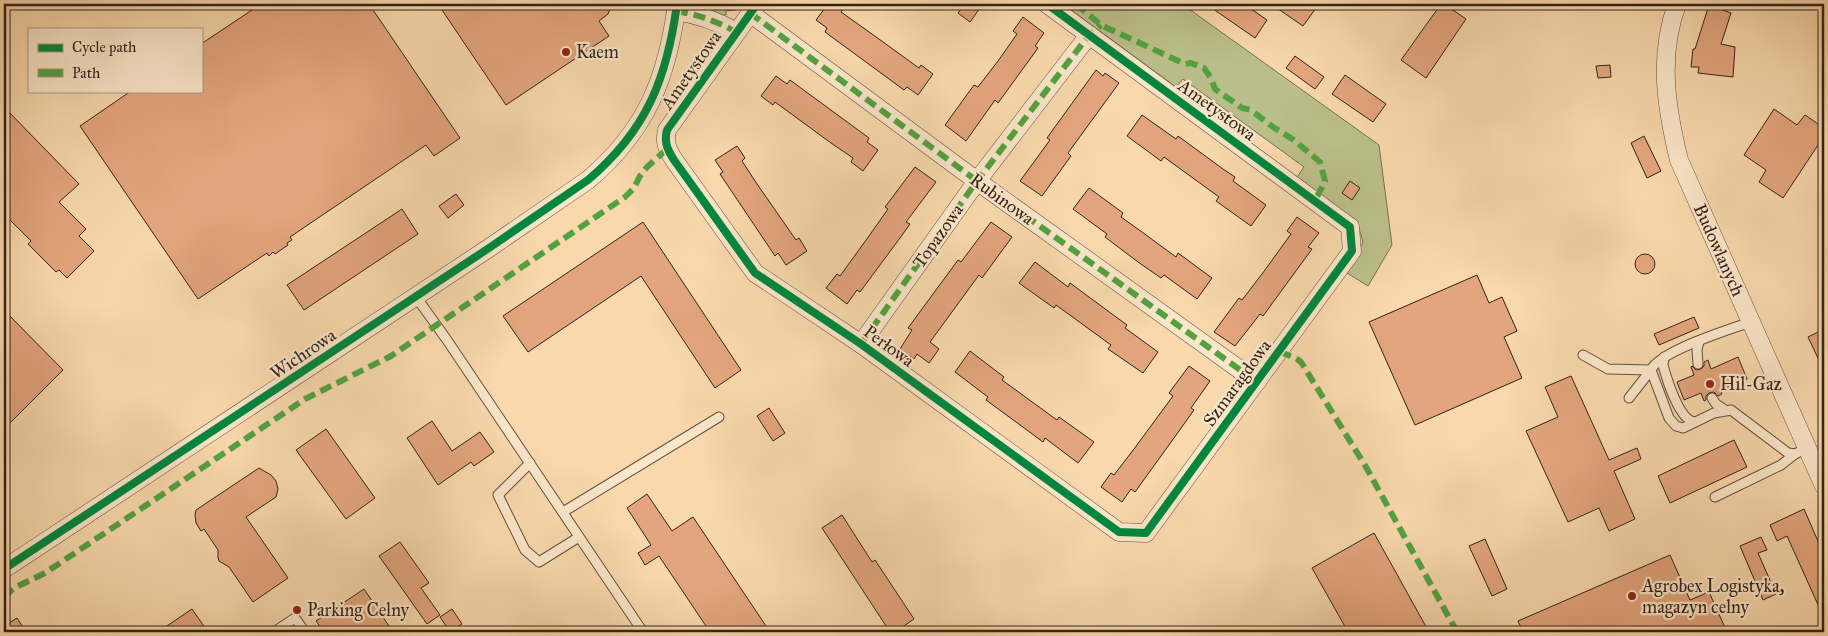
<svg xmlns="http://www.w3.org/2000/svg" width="1828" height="636" viewBox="0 0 1828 636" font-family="'IM FELL Great Primer',serif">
<rect width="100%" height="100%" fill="#f8d8ac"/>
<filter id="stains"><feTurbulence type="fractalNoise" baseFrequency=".004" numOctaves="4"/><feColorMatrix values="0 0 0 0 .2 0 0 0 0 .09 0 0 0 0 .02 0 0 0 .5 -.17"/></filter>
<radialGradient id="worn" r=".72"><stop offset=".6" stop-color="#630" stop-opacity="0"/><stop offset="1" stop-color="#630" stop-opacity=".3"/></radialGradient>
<g fill="#bbbf8b" stroke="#787052">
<path d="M698,4H741L735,10L726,11V15C715,16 705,10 698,4Z"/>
<path d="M1063,4H1182L1379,145L1392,245L1368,286L1347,273L1363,242L1357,222L1297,177L1304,167L1183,79L1176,87Z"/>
</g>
<g fill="#e3a57d" stroke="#342218">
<path d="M261,4H369L460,138L434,156L426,145L290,237L292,240L287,243L288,245L275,254L273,252L269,256L267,253L198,299L80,126L131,91H201V44Z"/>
<path d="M438,4H612L608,14L599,21L609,36L506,105Z"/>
<path d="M828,4H837L844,8L841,12L872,34L919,68L921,65L933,74L918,95L907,87L904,90L825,32L827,28L816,20Z"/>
<path d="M965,4H983L970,22L958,13Z"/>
<path d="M1206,4H1244L1267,20L1255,38Z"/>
<path d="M1271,4H1319L1303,26Z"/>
<path d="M1441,4H1444L1466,19L1426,78L1401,60Z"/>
<path d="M1709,5L1731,13L1721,44L1735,47L1733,77L1698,73L1699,67H1691L1693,49H1695Z"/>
<path d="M1023,17L1044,33L1035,46L1038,48L998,103L995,100L966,141L945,125L974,85L978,87L998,61L1017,34L1013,31Z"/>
<path d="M1295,56L1324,77L1315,89L1286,68Z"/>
<path d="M1610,65L1611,77L1598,78L1596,66Z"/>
<path d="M1096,70L1103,76L1105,73L1119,83L1068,153L1071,156L1042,196L1020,181L1050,140L1047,138Z"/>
<path d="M1345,75L1386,104L1373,122L1332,94Z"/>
<path d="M776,76L787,84L790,80L869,138L867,142L878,150L863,171L851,162L853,158L831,143L775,102L773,105L761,96Z"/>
<path d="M4,107L79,184L59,202L86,229L79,236L94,251L67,278L59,270L56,272L28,244L31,241L4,214Z"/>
<path d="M1774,109L1797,125L1805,115L1824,128V136L1783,198L1759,182L1766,170L1744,155Z"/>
<path d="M1142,115L1176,139L1178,136L1223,169L1235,177L1233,181L1266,205L1251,226L1216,201L1219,197L1164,157L1161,161L1127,136Z"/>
<path d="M1644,136L1661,171L1647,178L1631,143Z"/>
<path d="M737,146L745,158L742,161L755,181L796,240L799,238L807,251L786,265L778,253L775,256L720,174L723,172L715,160Z"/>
<path d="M915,167L936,182L906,222L910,224L900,238L860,292L857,290L847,304L826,288L837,274L840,276L869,236L888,209L885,207Z"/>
<path d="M1350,181L1360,188L1352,200L1342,193Z"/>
<path d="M1089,188L1123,213L1121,217L1142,232L1176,257L1178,253L1212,278L1197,299L1164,275L1161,278L1138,262L1105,237L1107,234L1073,209Z"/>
<path d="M456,194L464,205L448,218L439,206Z"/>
<path d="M402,209L418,234L304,310L287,285Z"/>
<path d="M1297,217L1319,233L1308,247L1312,249L1263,316L1260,314L1235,346L1214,332L1239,298L1242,300L1262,274L1291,234L1287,231Z"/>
<path d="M643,222L741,370L715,388L641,276L528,352L503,316Z"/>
<path d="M991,222L1012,237L982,278L979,275L930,342L939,349L929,363L917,354L914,359L900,349L912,330L908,328L958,260L961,262Z"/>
<circle cx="1645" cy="264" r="10"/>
<path d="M1035,262L1068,287L1070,283L1093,300L1127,325L1125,328L1158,352L1143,373L1108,349L1111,345L1056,305L1054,308L1019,283Z"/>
<path d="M1477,275L1489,303L1502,297L1517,331L1504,337L1522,378L1415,425L1369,322Z"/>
<path d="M4,310L63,370L4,429Z"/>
<path d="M1694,317L1699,328L1659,345L1654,334Z"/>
<path d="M1824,329V371L1808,337Z"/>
<path d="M970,351L1004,377L1002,380L1057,420L1059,417L1094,442L1078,463L1045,438L1043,442L1031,433L986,400L988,397L955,372Z"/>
<path d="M1738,357L1747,379L1720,390L1722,394L1718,396L1714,392L1709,393L1706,396V400L1704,401L1701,393L1684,400L1677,382L1694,375L1691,367L1692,366L1696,370L1701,369L1704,366V362L1708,360L1711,369Z"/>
<path d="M1189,366L1210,381L1191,408L1194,410L1174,438L1135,492L1131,489L1122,502L1101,487L1111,473L1114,475L1134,449L1173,396L1169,393Z"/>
<path d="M1571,376L1609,460L1637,448L1641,459L1614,471L1635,519L1609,531L1599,508L1568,522L1526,431L1558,417L1545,387Z"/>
<path d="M769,408L785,433L773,441L757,416Z"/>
<path d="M432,421L452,451L480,432L494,452L474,466L471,462L438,485L407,438Z"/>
<path d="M326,429L375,498L346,519L296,450Z"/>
<path d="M1734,440L1747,467L1670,503L1658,476Z"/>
<path d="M259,468L271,475L276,481L278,489L276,497L246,517L288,578L253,602L229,567L219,561L218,558V550L204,529L201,531L196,523L195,515L196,510Z"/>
<path d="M647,494L672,531L693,517L770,632H710L659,556L645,565L638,553L651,545L627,508Z"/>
<path d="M1804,509L1824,555V618L1787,536L1777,541L1770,525Z"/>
<path d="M842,515L872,562L875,560L914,619L895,632H890L822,528Z"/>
<path d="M1374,533L1429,632H1348L1312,568Z"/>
<path d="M1761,537L1767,550L1758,553L1776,594L1763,600L1740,546Z"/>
<path d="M1485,539L1507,589L1492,596L1469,546Z"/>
<path d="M400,542L429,583L421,588L440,615L427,624L379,556Z"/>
<path d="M1670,555L1690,600L1709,592L1727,632H1523L1518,621Z"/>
<path d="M364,589L393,632H324L316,621Z"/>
<path d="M192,609L208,632H158Z"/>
<path d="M452,609L462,624L450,632L440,617Z"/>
<path d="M17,618L26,632H4V626Z"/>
</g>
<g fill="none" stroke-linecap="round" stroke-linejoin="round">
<defs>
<g id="lane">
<path d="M416,297L447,340L643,632"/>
<path d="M1751,322C1730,329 1660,351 1651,370L1669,418L1676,426L1683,428L1714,413L1731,410L1788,453L1795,454L1807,448"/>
<path d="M1583,355L1608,369L1651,370"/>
<path d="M1664,357L1663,365C1667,380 1679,419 1694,422"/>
<path d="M1698,364L1697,350L1699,341"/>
<path d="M1629,398L1651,370"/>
<path d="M1712,398L1716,404L1725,410"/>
<path d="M530,463L498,495L525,550L539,562L579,537"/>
<path d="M1715,497L1781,465L1795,454"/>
<path d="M563,512L719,417"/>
<path d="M274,632L295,618L305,632"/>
</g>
<g id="street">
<path d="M757,4L667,130C664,142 667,149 674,160L755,273L861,344L1119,532L1146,533L1352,251L1350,227L1047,4"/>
<path d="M1677,4C1658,56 1666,107 1679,160L1824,486"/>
<path d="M676,11C696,14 719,22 736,32"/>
<path d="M750,13L977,181L1257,382"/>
<path d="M861,344L977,181L1089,35"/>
<path d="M4,569L489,248L588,180C647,130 667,78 677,4"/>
</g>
</defs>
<use href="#lane" stroke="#65503d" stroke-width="11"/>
<use href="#street" stroke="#65503d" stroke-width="19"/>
<use href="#lane" stroke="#fae6c9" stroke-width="9"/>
<use href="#street" stroke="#fae6c9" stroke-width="18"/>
<g stroke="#53a240" stroke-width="6" stroke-dasharray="12 6" stroke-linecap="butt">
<path d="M1076,4L1101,25L1185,64L1191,63L1204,68L1211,78L1215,89L1242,108L1251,110L1273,127L1294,140L1320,162L1325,181L1315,201"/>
<path d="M676,11C696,14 719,22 736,32"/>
<path d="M750,13L977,181L1257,382"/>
<path d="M861,344L977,181L1089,35L1101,25"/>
<path d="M1280,351C1287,356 1294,356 1301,362L1366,467L1457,632"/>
<path d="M4,597L14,588L45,573L305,399L391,356L625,197L634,188L640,176L647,167L667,149"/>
</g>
<defs>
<g id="cycleway">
<path d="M757,4L667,130C664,142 667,149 674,160L755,273L861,344L1119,532L1146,533L1352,251L1350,227L1047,4"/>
<path d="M4,569L489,248L588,180C647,130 667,78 677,4"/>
</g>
</defs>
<use href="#cycleway" stroke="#fae6c9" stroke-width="11"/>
<use href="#cycleway" stroke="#00873e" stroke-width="8"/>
</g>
<g fill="#8f2418" stroke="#fae6c9" stroke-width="2">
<circle cx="566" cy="52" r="5"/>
<circle cx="1710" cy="384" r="5"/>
<circle cx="1632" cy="596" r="5"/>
<circle cx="297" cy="610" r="5"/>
</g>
<g text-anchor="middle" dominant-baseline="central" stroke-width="4.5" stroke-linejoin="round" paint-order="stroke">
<g font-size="18" fill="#342218" stroke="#fae6c9" text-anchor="start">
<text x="576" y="52">Kaem</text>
<text x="1720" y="384">Hil-Gaz</text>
<text x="1642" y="586">Agrobex Logistyka,<tspan x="1642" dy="21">magazyn celny</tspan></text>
<text x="307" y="610">Parking Celny</text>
</g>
<g font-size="18" fill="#342218" stroke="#fae6c9">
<text transform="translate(691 70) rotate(-55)">Ametystowa</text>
<text transform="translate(1217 110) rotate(36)">Ametystowa</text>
<text transform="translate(1002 199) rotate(36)">Rubinowa</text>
<text transform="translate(938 236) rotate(-55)">Topazowa</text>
<text transform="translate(1719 250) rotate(66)">Budowlanych</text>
<text transform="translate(889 346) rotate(36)">Perłowa</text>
<text transform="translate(303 354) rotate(-34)">Wichrowa</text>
<text transform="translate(1237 383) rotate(-54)">Szmaragdowa</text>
</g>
</g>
<rect width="1828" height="636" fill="none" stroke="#f8d8ac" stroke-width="20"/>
<rect x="5" y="5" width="1818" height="626" fill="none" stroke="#342218" stroke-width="2.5"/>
<rect x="10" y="10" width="1808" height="616" fill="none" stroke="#342218"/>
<rect x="28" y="28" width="175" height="65" fill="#fae6c9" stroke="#ab9882"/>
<rect x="38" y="44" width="25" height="8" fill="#00873e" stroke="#ab9882"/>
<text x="72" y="52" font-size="15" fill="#342218">Cycle path</text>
<rect x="38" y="69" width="25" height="8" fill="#53a240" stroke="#ab9882"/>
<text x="72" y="78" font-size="15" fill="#342218">Path</text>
<rect width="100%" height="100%" filter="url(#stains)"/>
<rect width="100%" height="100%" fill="url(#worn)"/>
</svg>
